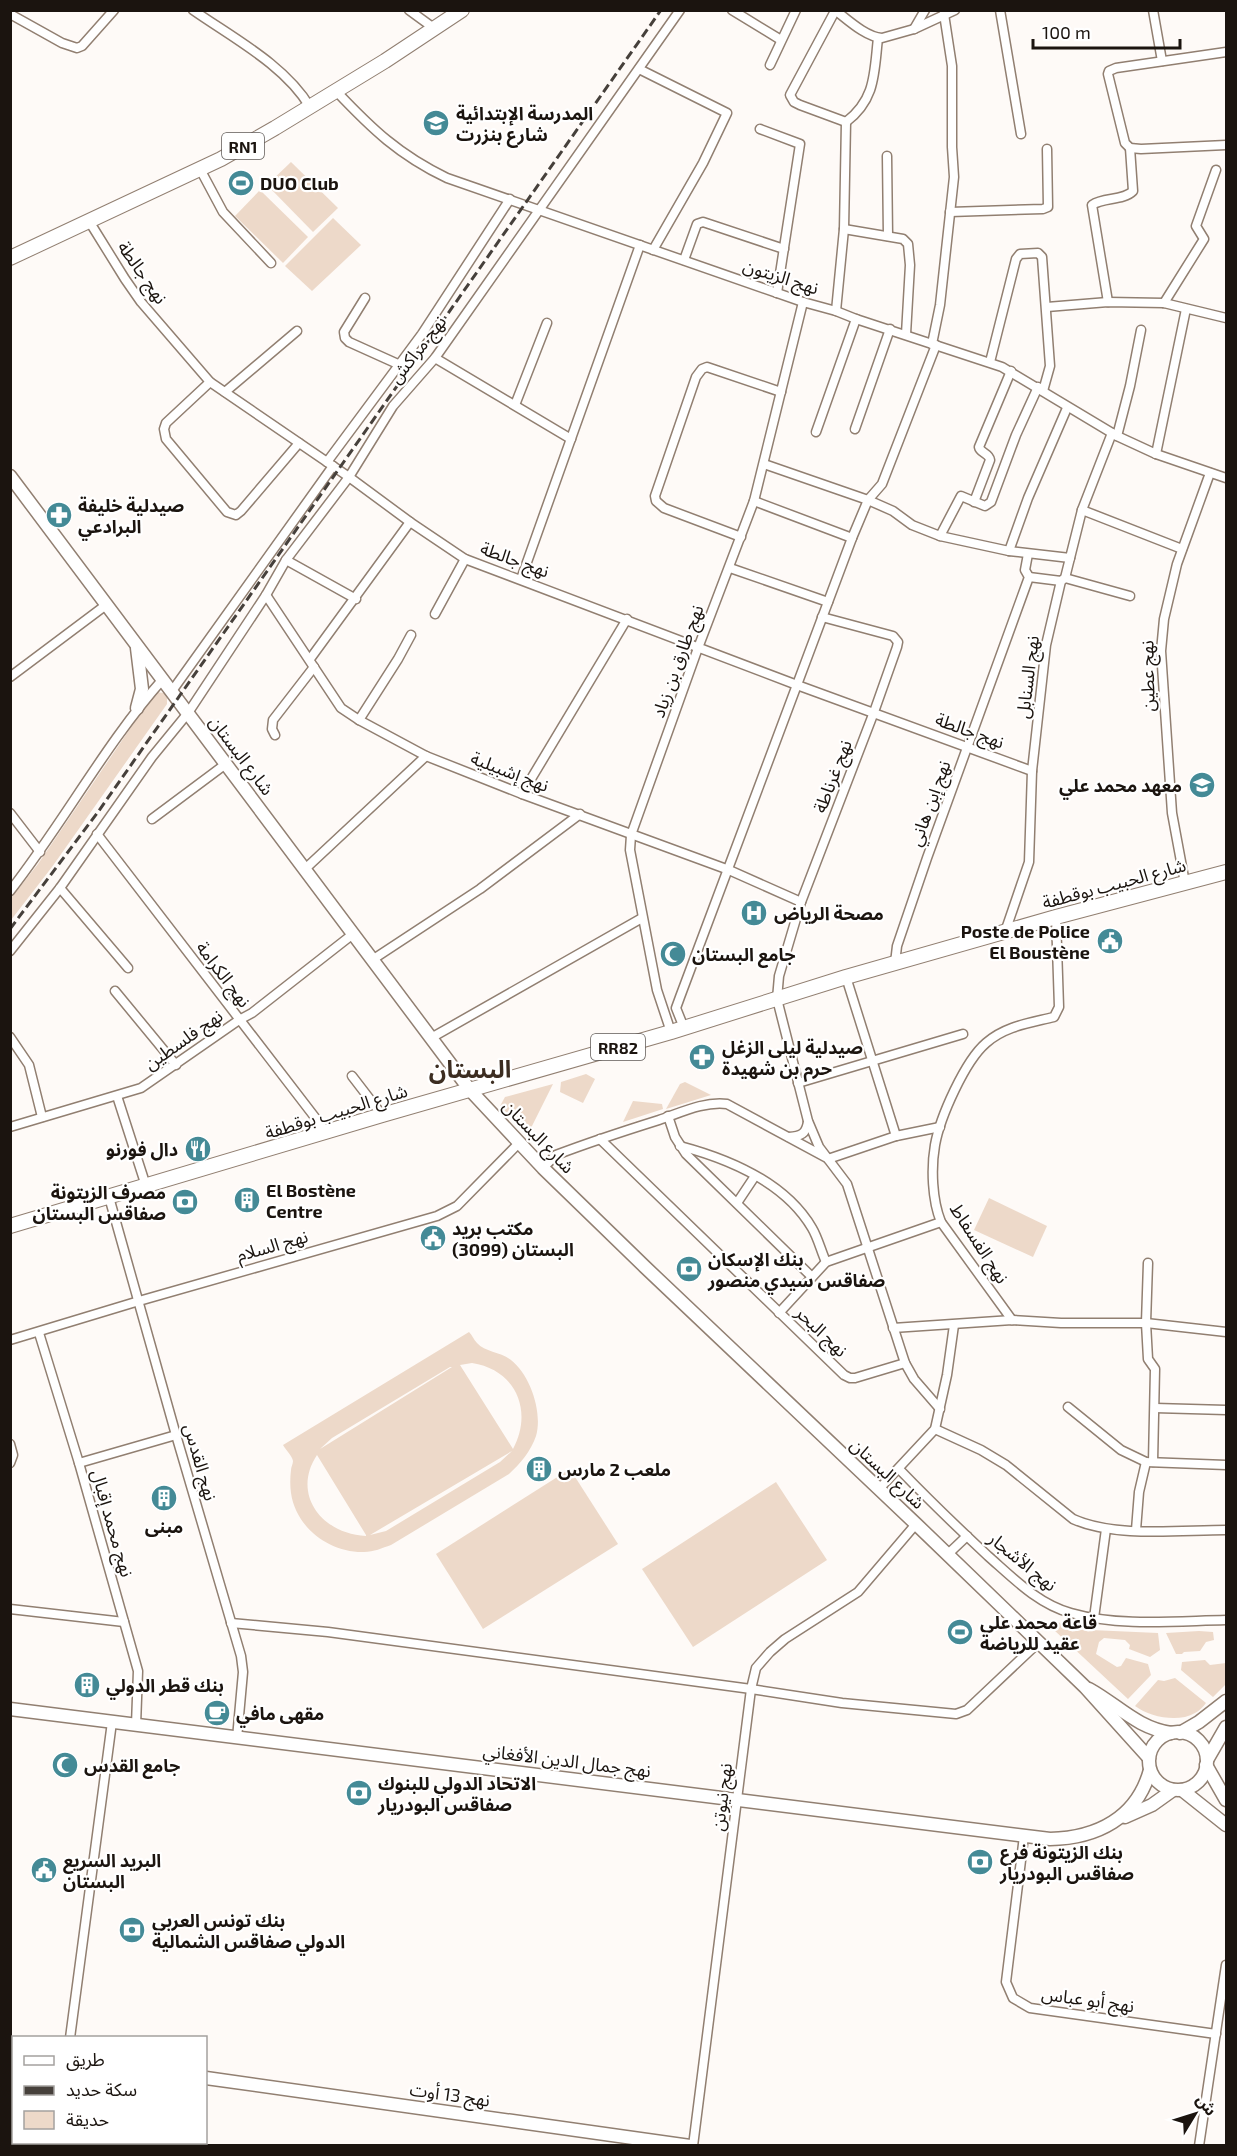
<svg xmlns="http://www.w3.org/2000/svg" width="1237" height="2156" viewBox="0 0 1237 2156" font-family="'Exo 2','Noto Sans Arabic',sans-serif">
<rect width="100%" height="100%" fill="#fefaf7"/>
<g fill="#edd9c9" fill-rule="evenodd">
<path d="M291,162L338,208L313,232L267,185Z"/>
<path d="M260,190L308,237L283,263L235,216Z"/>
<path d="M333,218L361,245L312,291L285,266Z"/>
<path d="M155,692L165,693L167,698V704L52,867L11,920V898L38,864Z"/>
<path d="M586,1074L595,1079L583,1103L560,1092L561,1082Z"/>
<path d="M685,1082L711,1095L666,1109L680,1084Z"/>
<path d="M553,1084L528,1134L500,1106L505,1097Z"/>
<path d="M633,1101L662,1104L663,1109L623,1122Z"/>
<path d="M989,1198L1047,1226L1033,1257L974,1230Z"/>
<path d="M469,1332C472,1335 474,1340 477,1343C485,1352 501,1352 511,1360C530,1375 543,1412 536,1436C531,1451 520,1464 509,1474L391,1545C382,1548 374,1552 364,1552C330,1553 296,1528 291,1493C290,1486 290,1478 291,1470C291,1467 293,1464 293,1461C292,1456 286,1450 283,1445ZM472,1363C517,1370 533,1412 513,1449L460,1365ZM450,1367H452L320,1449L332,1438ZM512,1451L500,1462L386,1531L370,1535ZM317,1455L366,1535V1536C322,1534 291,1494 317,1455Z"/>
<path d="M570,1469L618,1544L483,1629L436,1554Z"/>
<path d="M776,1482L827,1560L693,1647L642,1569Z"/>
<path d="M1055,1620L1069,1629L1158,1633L1160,1650L1150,1657L1129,1649L1130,1645L1125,1640L1104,1638L1099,1642L1096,1654L1117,1667L1121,1666L1126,1658L1148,1664L1151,1675L1128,1699L1054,1630L1052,1623Z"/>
<path d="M1199,1631L1213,1632L1214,1640L1206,1642L1200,1651L1184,1652L1182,1654H1176L1166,1633Z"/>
<path d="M1205,1660L1210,1665L1226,1663V1684L1213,1697L1181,1670L1182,1662Z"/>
<path d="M1175,1678L1206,1703C1203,1707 1199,1711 1195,1713C1178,1723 1150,1717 1135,1706L1158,1680L1164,1681Z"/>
</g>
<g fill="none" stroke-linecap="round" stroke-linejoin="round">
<defs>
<g id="street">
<path d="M193,10C233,38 285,65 310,107"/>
<path d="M409,10L435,29"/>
<path d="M732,10L781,40"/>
<path d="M835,10C848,20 866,37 882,38L914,29L955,10"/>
<path d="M1000,10L1021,134"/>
<path d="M1153,10L1162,61"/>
<path d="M835,11L790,95L794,102L800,105L846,122"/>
<path d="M10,14L62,43L77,48L82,46L114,10"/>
<path d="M914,29L925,10"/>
<path d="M1226,52L1116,68L1109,71L1108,74L1125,143L1130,148L1141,149L1226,145"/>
<path d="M770,65L796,10"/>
<path d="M639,69L727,113L703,163L653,250"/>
<path d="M336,91C372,129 399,155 447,178L803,302L836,311L856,319L1002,367L1117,436L1156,454L1226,478"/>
<path d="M846,122C876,99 874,73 878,38"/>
<path d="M760,129L800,144L777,293"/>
<path d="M887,156L888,236"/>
<path d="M200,169L223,212L271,263"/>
<path d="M950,212L1043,209L1048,207L1047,149"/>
<path d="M89,221L125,279L141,302L210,382L349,477L410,522L465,559L797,685L1032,771"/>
<path d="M844,229L903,239L908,244L910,265L906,334"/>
<path d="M684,260L697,224L703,222L784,249"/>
<path d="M365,298L344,332L345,338L349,342L400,365"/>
<path d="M1108,302L1092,205C1104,197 1123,201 1133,191L1130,148"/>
<path d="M1164,303L1204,239L1196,226L1216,170"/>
<path d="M1047,307L1108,302L1164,303L1226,318"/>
<path d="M836,311L844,229L846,122"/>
<path d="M932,344L940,305L954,177L952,147V66L944,14"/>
<path d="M435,358L571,439"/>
<path d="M990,362L1016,259L1020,254L1038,253L1042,257L1050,366L1043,391"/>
<path d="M210,382L166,423L164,429L166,439L227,512L236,515L241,511L299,443"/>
<path d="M225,392L297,331"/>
<path d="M515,405L547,323"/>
<path d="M855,429L890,329"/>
<path d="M816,432L856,319"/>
<path d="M1117,436L1130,386L1141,330"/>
<path d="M1156,454L1186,309"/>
<path d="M327,462L422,334L510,199"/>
<path d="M764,464L868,500L893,511L912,525L940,536L1009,551L1070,558"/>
<path d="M754,501L852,538"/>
<path d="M974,502L990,460C989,453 980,453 979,447L1011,371"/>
<path d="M1082,510L1182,549"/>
<path d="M940,536L961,496L985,506L991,502L1016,435L1038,387"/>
<path d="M741,537L664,508L656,501L655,496L696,377L702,369L707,367L781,392"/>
<path d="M1009,551L1028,498L1067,408"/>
<path d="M286,560L356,599"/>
<path d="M730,568L828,602"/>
<path d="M1029,577L1061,581"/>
<path d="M1065,578L1130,596"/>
<path d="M521,579L640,245"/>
<path d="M266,595L341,708L359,720L426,756L522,794L729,870L801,902"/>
<path d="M435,614L465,559"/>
<path d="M310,659L410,522"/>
<path d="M10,677L106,605"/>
<path d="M172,691L333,466"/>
<path d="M359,720L398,659L411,635"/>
<path d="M275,735L272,729L273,720L314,667"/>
<path d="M522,794L627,619"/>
<path d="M10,813L40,852"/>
<path d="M152,819L227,763"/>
<path d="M97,834L327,1133"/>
<path d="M305,869L426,756"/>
<path d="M1185,883L1172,813L1161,651L1164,619L1177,564L1210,473"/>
<path d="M60,888L128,968"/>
<path d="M10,891C64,822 106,743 163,679"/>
<path d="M1005,932L1029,862L1032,771L1046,645L1061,581L1065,578L1082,510L1112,433"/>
<path d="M10,951L60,888L152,757L188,713L266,595L286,560L349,477L393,406L435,358L680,10"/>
<path d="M372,960L480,889L580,814"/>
<path d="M895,963L897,946L927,858L1029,577L1025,570L1028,554"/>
<path d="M846,977L896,1136"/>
<path d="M115,991L176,1065"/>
<path d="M684,1028L676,1008L680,997L852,538L868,500L882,484L936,345"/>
<path d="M671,1032L657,990L630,850L631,835L698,648L754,501L803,302"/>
<path d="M10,1037L29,1065L42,1117"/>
<path d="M431,1038L642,918"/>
<path d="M352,1076L382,1115"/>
<path d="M798,1083L963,1034"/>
<path d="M117,1096L146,1186"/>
<path d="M668,1116L675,1137L686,1154L812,1277"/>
<path d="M10,1127L141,1088L239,1020L252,1013L353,934"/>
<path d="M789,1137C801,1136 806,1134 808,1122"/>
<path d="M600,1139L844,1375L850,1378H855L905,1363L847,1184L819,1147L808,1121L777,999L779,976L801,902L874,712L897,647L898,642L893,636L822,617"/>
<path d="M680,1146C729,1159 785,1182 812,1228C818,1238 821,1251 826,1262"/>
<path d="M828,1159L896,1136L940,1127"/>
<path d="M543,1168L556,1155C590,1142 624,1131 659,1120C680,1113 704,1101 727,1104L825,1157"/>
<path d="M109,1197L176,1435L241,1656L243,1672L237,1738"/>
<path d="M737,1203L755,1176"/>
<path d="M1148,1263L1146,1323L1148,1359L1155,1369L1153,1462"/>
<path d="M779,1313L826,1262L941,1222"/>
<path d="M1012,1320L941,1222C932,1200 931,1168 935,1145C940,1117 965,1061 986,1043C1005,1026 1030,1023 1054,1017L1059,1007L1056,917"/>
<path d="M893,1328L1012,1320L1061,1323H1146L1226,1332"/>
<path d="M39,1333L79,1463L138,1671L136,1725"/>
<path d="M10,1340L139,1301L437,1216L457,1206L519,1143"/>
<path d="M905,1363L914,1379L940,1409"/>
<path d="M1068,1407L1121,1450L1146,1462L1226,1465"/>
<path d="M1155,1408L1226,1410"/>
<path d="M935,1429L981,1450L1006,1465L1073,1519C1115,1538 1180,1530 1226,1530"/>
<path d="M10,1444L13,1455L10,1463"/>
<path d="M79,1463L176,1435"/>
<path d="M899,1469C928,1499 958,1528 988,1556C1013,1578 1038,1604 1071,1613C1120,1627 1176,1621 1226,1620"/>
<path d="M879,1489L935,1429L947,1375L954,1325"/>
<path d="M1136,1530L1139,1492L1146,1462"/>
<path d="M948,1554L967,1536"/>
<path d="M10,1609L124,1622"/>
<path d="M1094,1618L1106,1529"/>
<path d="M231,1623L328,1632L751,1689L842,1703L956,1714L967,1710L1039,1642"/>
<path d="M1024,1836L1006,1982L1013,1998L1030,2008L1216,2034"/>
<path d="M70,2038L112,1722"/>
<path d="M10,2100L14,2106"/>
<path d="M34,2142L36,2146"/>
<path d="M181,2146L182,2142"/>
<path d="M693,2146L751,1689L756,1668L770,1652L785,1639L858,1592L916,1524"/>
<path d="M1199,2146L1226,1965"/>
</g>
<g id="secondary">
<path d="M10,476L470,1090L543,1168L645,1267L916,1524L1085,1687L1149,1758"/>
<path d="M137,708L142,689L137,648"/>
<path d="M1089,1689C1118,1705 1137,1728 1171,1733"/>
<path d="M10,1709L1050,1839C1097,1838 1137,1818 1150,1770"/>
<circle cx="1178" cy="1761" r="29"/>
<path d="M1180,1733L1199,1722L1226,1701"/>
<path d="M1207,1760L1226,1727"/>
<path d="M1206,1765L1226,1800"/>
<path d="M1182,1790L1226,1825"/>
<path d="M1125,1817L1152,1805L1173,1790"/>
<path d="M10,2051H14"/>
<path d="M206,2078L690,2146"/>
</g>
<g id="primary">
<path d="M10,258L221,159L275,128L385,61L462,10"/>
<path d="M10,1226L382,1115L671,1032L846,977L1056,917L1226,872"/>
</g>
</defs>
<use href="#street" stroke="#917f71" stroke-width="11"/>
<use href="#secondary" stroke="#917f71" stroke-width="15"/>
<use href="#primary" stroke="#917f71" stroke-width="16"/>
<use href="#street" stroke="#fff" stroke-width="8"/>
<use href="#secondary" stroke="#fff" stroke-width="12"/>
<use href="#primary" stroke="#fff" stroke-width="14"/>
<path stroke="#46403b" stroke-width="3" stroke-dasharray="9 4.5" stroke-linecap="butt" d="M10,929L98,812L661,10"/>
</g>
<defs>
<symbol id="school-disc" viewBox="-11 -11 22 22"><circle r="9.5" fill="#448a96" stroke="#fff"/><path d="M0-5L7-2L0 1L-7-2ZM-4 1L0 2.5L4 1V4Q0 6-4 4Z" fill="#fff"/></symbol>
<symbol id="stadium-disc" viewBox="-11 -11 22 22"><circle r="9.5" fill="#448a96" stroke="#fff"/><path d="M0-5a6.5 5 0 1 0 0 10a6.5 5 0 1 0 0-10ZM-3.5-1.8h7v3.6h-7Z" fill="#fff"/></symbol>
<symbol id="pharmacy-disc" viewBox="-11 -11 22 22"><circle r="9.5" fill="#448a96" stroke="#fff"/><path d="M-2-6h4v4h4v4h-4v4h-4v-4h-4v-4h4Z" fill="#fff"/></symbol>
<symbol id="hospital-disc" viewBox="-11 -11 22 22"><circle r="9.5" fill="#448a96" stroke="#fff"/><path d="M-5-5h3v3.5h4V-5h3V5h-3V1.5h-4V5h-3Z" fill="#fff"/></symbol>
<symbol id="civic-disc" viewBox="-11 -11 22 22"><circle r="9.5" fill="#448a96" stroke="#fff"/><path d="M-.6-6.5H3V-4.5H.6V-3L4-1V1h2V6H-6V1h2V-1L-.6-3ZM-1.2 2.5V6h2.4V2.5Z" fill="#fff"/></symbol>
<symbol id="mosque-disc" viewBox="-11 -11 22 22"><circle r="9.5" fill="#448a96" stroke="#fff"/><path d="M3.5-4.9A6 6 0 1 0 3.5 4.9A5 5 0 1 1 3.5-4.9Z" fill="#fff"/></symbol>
<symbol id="restaurant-disc" viewBox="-11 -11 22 22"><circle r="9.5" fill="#448a96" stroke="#fff"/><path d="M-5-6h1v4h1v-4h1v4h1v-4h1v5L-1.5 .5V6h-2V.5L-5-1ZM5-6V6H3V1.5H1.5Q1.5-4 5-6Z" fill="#fff"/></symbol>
<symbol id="building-disc" viewBox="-11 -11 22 22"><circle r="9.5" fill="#448a96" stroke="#fff"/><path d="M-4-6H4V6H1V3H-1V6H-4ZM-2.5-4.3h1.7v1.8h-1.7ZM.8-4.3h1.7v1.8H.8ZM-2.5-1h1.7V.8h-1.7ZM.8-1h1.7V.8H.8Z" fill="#fff"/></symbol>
<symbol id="bank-disc" viewBox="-11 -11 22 22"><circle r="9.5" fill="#448a96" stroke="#fff"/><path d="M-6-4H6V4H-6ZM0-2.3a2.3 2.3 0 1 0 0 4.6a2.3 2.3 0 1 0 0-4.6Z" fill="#fff"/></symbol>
<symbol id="cafe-disc" viewBox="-11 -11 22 22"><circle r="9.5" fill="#448a96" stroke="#fff"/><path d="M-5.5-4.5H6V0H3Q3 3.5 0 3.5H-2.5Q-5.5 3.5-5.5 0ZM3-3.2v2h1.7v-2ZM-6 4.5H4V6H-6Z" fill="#fff"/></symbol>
</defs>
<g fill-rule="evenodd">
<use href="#school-disc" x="421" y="108" width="30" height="30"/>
<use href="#stadium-disc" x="226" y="168" width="30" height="30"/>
<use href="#pharmacy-disc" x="44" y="500" width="30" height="30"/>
<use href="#school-disc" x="1187" y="770" width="30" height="30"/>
<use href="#hospital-disc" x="739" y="898" width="30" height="30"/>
<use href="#civic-disc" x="1095" y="926" width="30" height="30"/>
<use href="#mosque-disc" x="658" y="939" width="30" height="30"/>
<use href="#pharmacy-disc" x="687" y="1042" width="30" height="30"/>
<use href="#restaurant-disc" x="183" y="1134" width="30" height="30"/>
<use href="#building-disc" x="232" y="1185" width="30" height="30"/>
<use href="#bank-disc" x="170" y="1187" width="30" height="30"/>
<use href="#civic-disc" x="418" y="1223" width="30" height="30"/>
<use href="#bank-disc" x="674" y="1254" width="30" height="30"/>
<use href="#building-disc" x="524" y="1454" width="30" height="30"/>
<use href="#building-disc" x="149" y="1483" width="30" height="30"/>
<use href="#stadium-disc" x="945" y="1617" width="30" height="30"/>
<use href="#building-disc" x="72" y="1670" width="30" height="30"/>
<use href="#cafe-disc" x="202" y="1698" width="30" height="30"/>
<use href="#mosque-disc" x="50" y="1750" width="30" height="30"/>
<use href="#bank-disc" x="344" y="1778" width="30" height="30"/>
<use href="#bank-disc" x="965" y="1847" width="30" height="30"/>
<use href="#civic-disc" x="29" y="1855" width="30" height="30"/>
<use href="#bank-disc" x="117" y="1915" width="30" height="30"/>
</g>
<g text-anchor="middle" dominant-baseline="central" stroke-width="4.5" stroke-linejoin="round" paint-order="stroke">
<g fill="#fff" stroke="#5f5a57" stroke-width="1.5">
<rect x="222" y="133" width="42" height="26" rx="4.5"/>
<rect x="591" y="1034" width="54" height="26" rx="4.5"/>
</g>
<g font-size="16" font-weight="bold" fill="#1b140f">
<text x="243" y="146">RN1</text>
<text x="618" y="1047">RR82</text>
</g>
<g font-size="18" font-weight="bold" fill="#1b140f" stroke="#fff" text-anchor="start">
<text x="456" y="113">المدرسة الإبتدائية<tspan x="456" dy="21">شارع بنزرت</tspan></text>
<text x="260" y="183">DUO Club</text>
<text x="78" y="505">صيدلية خليفة<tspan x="78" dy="21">البرادعي</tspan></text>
<text x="1182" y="785" text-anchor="end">معهد محمد علي</text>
<text x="774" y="913">مصحة الرياض</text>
<text x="1090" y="931" text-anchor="end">Poste de Police<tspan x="1090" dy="21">El Boustène</tspan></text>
<text x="692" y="954">جامع البستان</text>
<text x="722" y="1047">صيدلية ليلى الزغل<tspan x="722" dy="21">حرم بن شهيدة</tspan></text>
<text x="178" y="1149" text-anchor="end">دال فورنو</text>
<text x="266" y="1190">El Bostène<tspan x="266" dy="21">Centre</tspan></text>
<text x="166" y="1192" text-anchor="end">مصرف الزيتونة<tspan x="166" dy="21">صفاقس البستان</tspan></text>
<text x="452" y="1228">مكتب بريد<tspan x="452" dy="21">البستان (3099)</tspan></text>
<text x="708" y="1259">بنك الإسكان<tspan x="708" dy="21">صفاقس سيدي منصور</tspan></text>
<text x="558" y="1469">ملعب 2 مارس</text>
<text x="164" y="1526" text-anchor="middle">مبنى</text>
<text x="980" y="1622">قاعة محمد علي<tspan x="980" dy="21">عقيد للرياضة</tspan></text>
<text x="106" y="1685">بنك قطر الدولي</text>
<text x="236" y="1713">مقهى مافي</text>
<text x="84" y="1765">جامع القدس</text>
<text x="378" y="1783">الاتحاد الدولي للبنوك<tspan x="378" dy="21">صفاقس البودريار</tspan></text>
<text x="1000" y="1852">بنك الزيتونة فرع<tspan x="1000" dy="21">صفاقس البودريار</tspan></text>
<text x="63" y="1860">البريد السريع<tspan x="63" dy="21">البستان</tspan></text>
<text x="152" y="1920">بنك تونس العربي<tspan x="152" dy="21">الدولي صفاقس الشمالية</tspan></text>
</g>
<g font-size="18" fill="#1b140f" stroke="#fff">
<text transform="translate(143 272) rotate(55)">نهج جالطة</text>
<text transform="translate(781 276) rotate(18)">نهج الزيتون</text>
<text transform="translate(417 349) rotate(-52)">نهج مراكش</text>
<text transform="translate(515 559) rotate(20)">نهج جالطة</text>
<text transform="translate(677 661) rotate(-70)">نهج طارق بن زياد</text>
<text transform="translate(1147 676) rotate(-91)">نهج عطين</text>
<text transform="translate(1027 677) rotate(-83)">نهج السنابل</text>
<text transform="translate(970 730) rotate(20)">نهج جالطة</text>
<text transform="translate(242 755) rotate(53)">شارع البستان</text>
<text transform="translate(510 771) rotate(21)">نهج إشبيلية</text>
<text transform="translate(832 776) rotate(-69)">نهج غرناطة</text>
<text transform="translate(929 803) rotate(-70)">نهج إبن هاني</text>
<text transform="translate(1114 883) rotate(-15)">شارع الحبيب بوقطفة</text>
<text transform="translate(224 974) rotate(53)">نهج الكرامة</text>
<text transform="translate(183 1039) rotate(-35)">نهج فلسطين</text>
<text transform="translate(336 1111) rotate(-17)">شارع الحبيب بوقطفة</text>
<text transform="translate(539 1136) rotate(46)">شارع البستان</text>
<text transform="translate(980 1243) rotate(57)">نهج الفسفاط</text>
<text transform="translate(272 1245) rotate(-16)">نهج السلام</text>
<text transform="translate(822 1331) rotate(44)">نهج البحر</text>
<text transform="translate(201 1462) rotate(74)">نهج القدس</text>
<text transform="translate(888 1473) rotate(43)">شارع البستان</text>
<text transform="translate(113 1523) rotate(74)">نهج محمد إقبال</text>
<text transform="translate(1023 1561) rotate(39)">نهج الأشجار</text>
<text transform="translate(567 1760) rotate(7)">نهج جمال الدين الأفغاني</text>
<text transform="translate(721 1797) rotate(-83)">نهج نيوتن</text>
<text transform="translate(1088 1999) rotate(8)">نهج أبو عباس</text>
<text transform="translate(450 2094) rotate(8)">نهج 13 أوت</text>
</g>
<g font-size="24" font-weight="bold" fill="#3c2d21" stroke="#fff">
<text x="470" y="1068">البستان</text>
</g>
</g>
<rect width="1237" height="2156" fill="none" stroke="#1b140f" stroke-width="24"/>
<rect x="12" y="2036" width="195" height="108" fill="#ffffff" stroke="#a4a19f" stroke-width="1.5"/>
<rect x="24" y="2056" width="30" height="9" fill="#ffffff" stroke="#a4a19f" stroke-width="1.5"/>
<text x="66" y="2066" font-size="18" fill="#1b140f">طريق</text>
<rect x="24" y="2086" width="30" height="9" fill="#46403b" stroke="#a4a19f" stroke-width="1.5"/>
<text x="66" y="2096" font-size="18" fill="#1b140f">سكة حديد</text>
<rect x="24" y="2111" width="30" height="18" fill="#edd9c9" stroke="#a4a19f" stroke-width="1.5"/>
<text x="66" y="2126" font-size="18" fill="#1b140f">حديقة</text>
<g transform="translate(1195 2114) rotate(52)" stroke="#ffffff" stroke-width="4.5" paint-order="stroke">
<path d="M0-4.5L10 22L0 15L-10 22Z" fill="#1b140f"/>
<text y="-9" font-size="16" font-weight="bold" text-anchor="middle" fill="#1b140f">ش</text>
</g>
<path d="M1033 39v9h147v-9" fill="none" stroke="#1b140f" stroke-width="3"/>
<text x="1042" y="39" font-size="18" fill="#1b140f" stroke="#ffffff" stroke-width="4.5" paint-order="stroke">100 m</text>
</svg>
